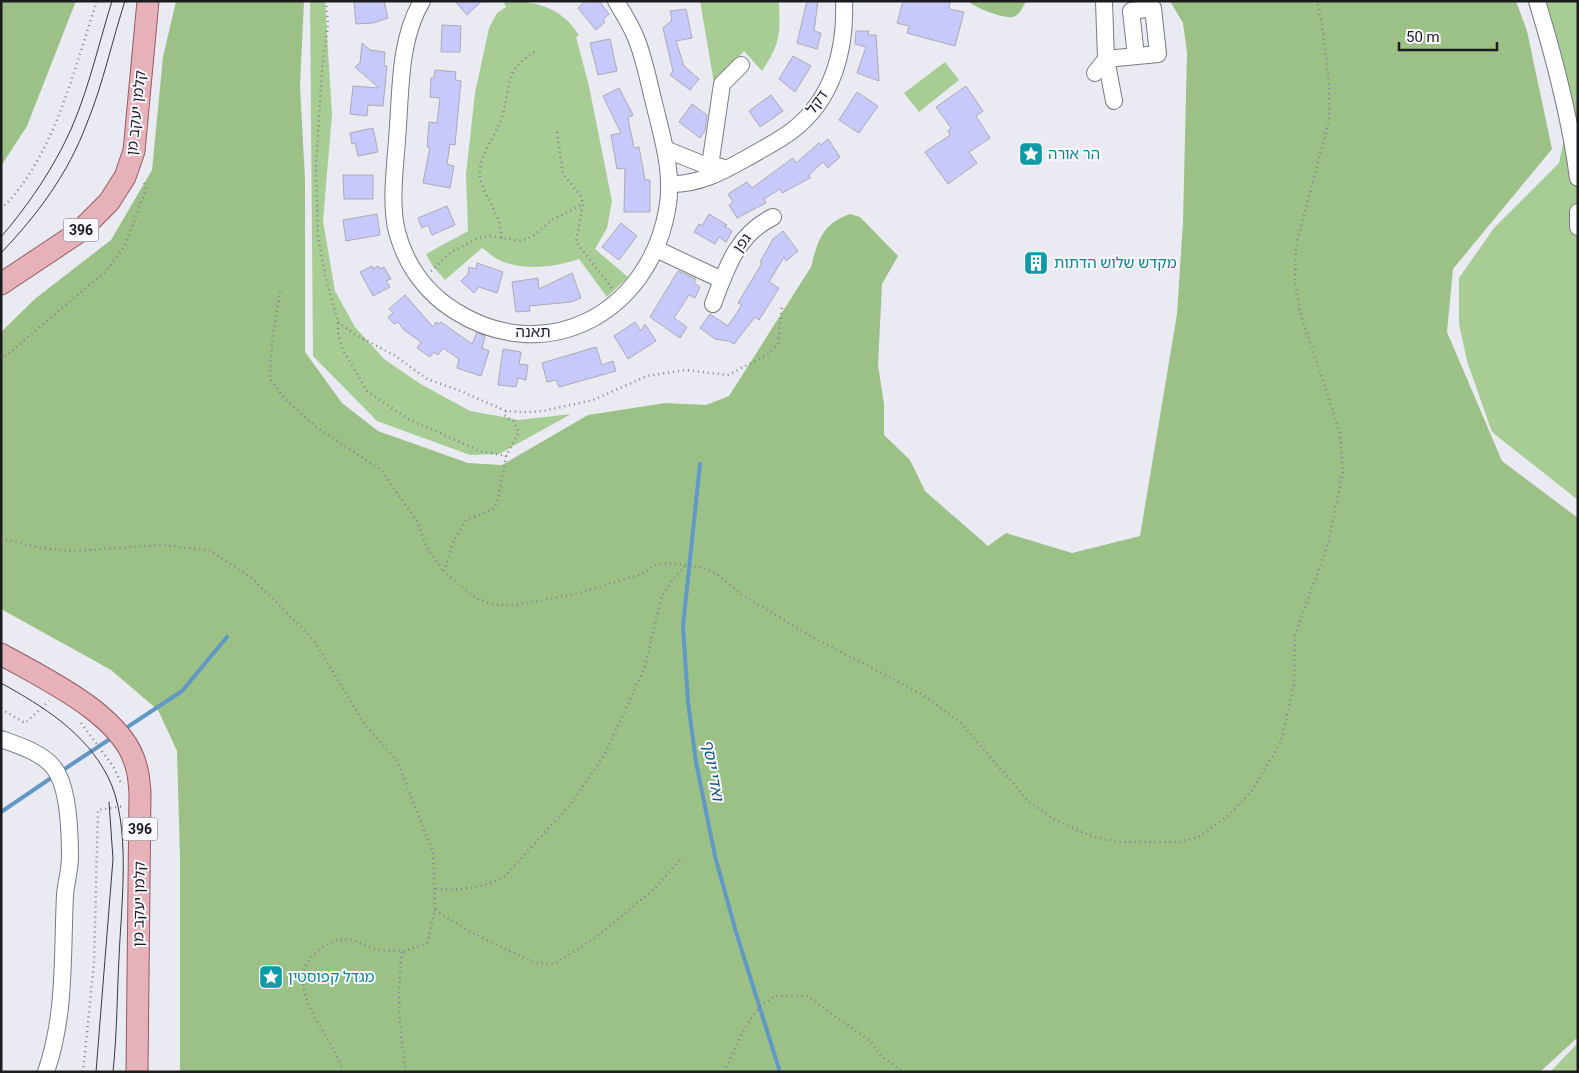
<svg xmlns="http://www.w3.org/2000/svg" width="1579" height="1073" viewBox="0 0 1579 1073" font-family="Roboto,'Noto Sans Hebrew',sans-serif">
<rect width="100%" height="100%" fill="#eaebf2"/>
<g fill="#a7cc94">
<path d="M310,1H325L332,114L323,221L335,291L355,327L384,359L419,383L470,411L519,420L571,414L499,454L470,455L377,421L313,356Z"/>
<path d="M503,1C535,1 560,6 579,35L576,37L589,86L612,201L607,228L595,249L628,277L607,297L579,259C555,267 526,271 501,261C494,258 488,252 482,248L445,280L432,265L426,254L468,231L466,174L475,93L489,28L497,13L506,7Z"/>
<path d="M700,1H779C780,34 781,43 762,71L744,51L714,83Z"/>
<path d="M1530,1H1578V500L1492,432L1467,361L1459,324V278L1494,228L1559,163L1565,134Z"/>
<path d="M945,62L959,80L919,112L904,93Z"/>
<path d="M1578,1043V1072H1550Z"/>
</g>
<g fill="#9bc187">
<path d="M1,1H76L27,126L1,166Z"/>
<path d="M176,1H304L300,86L305,179V352L342,403L378,431L468,463L502,465L588,415L665,403L706,405L729,396L811,267C818,240 822,224 850,214L860,217L898,256L882,284L878,365L884,404V435L910,460L925,491L988,546L1006,533L1072,553L1140,536L1177,314L1183,222L1187,53L1183,23L1170,1H1516L1527,31L1552,149L1453,269L1447,332L1502,461L1578,518V1037L1540,1072H180V857L177,751L158,710L111,670L1,609V332L36,298L111,240L152,170L163,57Z"/>
<path d="M968,1H1026C1023,7 1020,15 1013,17C1004,19 973,7 968,1Z"/>
</g>
<g fill="none" stroke-linecap="round" stroke-linejoin="round">
<g stroke="#6298c6" stroke-width="4">
<path d="M700,464L683,626L688,702L696,762L715,856L736,932L780,1072"/>
<path d="M129,726L182,691L227,637"/>
<path d="M60,772L110,739"/>
<path d="M1,812L54,776"/>
</g>
</g>
<g fill="#c7c9fd" stroke="#ababb3">
<path d="M354,1H384L388,18L373,23L356,24Z"/>
<path d="M455,1H482L467,15Z"/>
<path d="M585,1H599L609,14L603,20L605,22L596,30L578,8Z"/>
<path d="M807,1H818L814,31L821,33L817,49L797,43Z"/>
<path d="M903,1H950L949,9L964,12L955,46L907,33L909,26L897,23Z"/>
<path d="M686,9L692,38L676,41L684,66L699,79L690,90L670,75L673,71L663,28L672,20L670,11Z"/>
<path d="M442,25L461,26L460,52H441Z"/>
<path d="M856,31H869L868,35H876L879,81L857,73L866,47L855,44Z"/>
<path d="M610,39L617,71L598,75L590,43Z"/>
<path d="M362,43L370,50L385,52L384,66H387L383,106L368,105L367,116L350,114L353,86L379,88L355,67L360,63Z"/>
<path d="M793,56L811,66L795,92L779,79Z"/>
<path d="M435,70L456,72L455,80L461,81L455,145L450,144L447,164L454,166L450,188L423,183L430,147H427L429,122L437,123L440,98L430,97L431,78H434Z"/>
<path d="M966,86L983,111L976,116L990,138L969,152L977,163L948,184L925,152L950,135L948,131L951,128L936,107Z"/>
<path d="M619,88L633,115L628,118L634,148L639,147L645,180H650V212H624L625,168L617,169L611,135L621,133L603,96Z"/>
<path d="M857,92L878,106L859,133L839,120Z"/>
<path d="M771,95L783,111L760,127L749,111Z"/>
<path d="M692,104L707,115L705,130L700,138L679,122Z"/>
<path d="M373,128L378,152L358,156L355,143L352,144L350,133Z"/>
<path d="M828,139L840,157L828,168L823,162L809,175L810,178L782,193L780,189L764,199L766,203L737,218L729,205L733,202L728,194L747,182L752,188L793,158L796,163L819,143L821,145Z"/>
<path d="M343,175H373V199H344Z"/>
<path d="M447,206L455,225L432,235L428,225L422,228L418,218Z"/>
<path d="M377,214L380,235L346,241L343,220Z"/>
<path d="M709,214L727,225L724,226L732,231L726,242L719,237L715,244L694,232L699,224L702,226Z"/>
<path d="M621,223L637,236L619,260L602,247Z"/>
<path d="M783,231L798,251L786,261L784,257L769,282L779,288L759,320L755,317L734,344L729,341L715,339L700,328L710,314L728,326L742,305L738,303L762,263L760,262L773,239Z"/>
<path d="M477,263L503,272L497,293L479,287L474,293L461,281L468,274L469,267L476,269Z"/>
<path d="M372,266L373,269L378,266L380,269L384,267L391,279L386,281L390,287L373,296L360,272Z"/>
<path d="M678,271L696,279L694,283L700,287L695,298L689,295L674,318L687,327L680,338L650,317Z"/>
<path d="M572,273L581,298L571,302L529,306L530,311L516,312L512,282L538,278L539,289Z"/>
<path d="M405,295L433,327L436,322L439,324L441,322L472,344L477,332L485,336L482,348L489,351L481,376L457,368L459,359L443,348L438,355L434,352L430,357L417,348L421,342L404,330L398,322L394,324L388,317L393,313L389,309Z"/>
<path d="M635,322L641,331L645,324L656,341L628,359L614,336Z"/>
<path d="M596,347L602,365L613,361L616,371L559,387L556,380L547,382L542,363Z"/>
<path d="M503,349L521,352L519,364L528,365L526,380L518,378L516,387L498,385Z"/>
</g>
<g fill="none" stroke-linecap="round" stroke-linejoin="round">
<defs>
<g id="minor">
<path d="M422,1C398,41 401,95 397,140C395,170 390,203 397,232C406,265 426,293 455,311C547,369 649,312 667,210C674,176 663,140 655,107C649,84 645,60 636,38C631,25 623,13 616,1"/>
<path d="M1104,1L1106,59L1114,101"/>
<path d="M1537,1C1555,60 1570,117 1578,178"/>
<path d="M1095,73L1106,59L1158,54L1153,8L1131,11L1136,56"/>
<path d="M665,149L702,164L721,167"/>
<path d="M710,166L722,84L741,65"/>
<path d="M669,184C698,185 722,172 747,158C762,149 779,141 793,130C833,99 846,50 844,1"/>
<path d="M1578,212V227"/>
<path d="M656,249L722,280"/>
<path d="M713,304C726,269 737,234 773,217"/>
<path d="M1,739C18,745 43,753 54,768C69,787 70,834 70,857C70,870 66,882 65,895C62,955 66,1014 46,1072"/>
</g>
<g id="major">
<path d="M1,284L79,232L109,202L125,177L134,151L148,1"/>
<path d="M1,654C43,678 124,715 136,766C139,774 139,784 140,792L137,1072"/>
</g>
</defs>
<use href="#minor" stroke="#797a81" stroke-width="18"/>
<use href="#major" stroke="#945b65" stroke-width="23"/>
<g stroke="#85858a" stroke-width="2.5" stroke-dasharray="1 4" stroke-linecap="butt">
<path d="M326,1L328,24L322,70L316,167L318,237L325,275L338,322V332L343,350L367,391L408,419L480,451L506,456L498,499L495,508L466,520L453,542L444,572L477,599L496,605H515L571,595L642,574L655,565L673,563L704,568L718,575L742,595L809,635L923,695L945,711L961,723L1029,802L1055,820L1091,836L1117,842H1180L1198,837L1227,817L1251,792L1281,742L1294,685L1295,635L1328,544L1343,472L1340,433L1301,315L1295,284L1296,246L1329,120V83L1322,24L1317,1"/>
<path d="M557,132L563,174L581,196L583,204L576,242L612,288"/>
<path d="M1,209C54,158 74,69 97,1"/>
<path d="M501,238C503,216 484,199 480,177C477,157 497,135 503,114C507,100 507,83 514,70C520,61 528,56 537,50"/>
<path d="M431,271L450,253L478,238L490,236L521,241L533,236L552,220L583,204"/>
<path d="M280,291L272,341L270,378L282,396L316,427L381,470L417,521L427,548L444,572"/>
<path d="M338,322L356,335L394,355L427,379L463,392L506,411L525,412L543,411L593,400L647,376L685,370L728,375L768,354L778,344L782,306"/>
<path d="M1,360L107,270L125,245L146,189L143,179"/>
<path d="M506,411L504,415L513,421L519,432L506,456"/>
<path d="M1,538L41,548L74,551L160,545L209,550L252,578L313,639L365,725L397,761L433,852L435,910L427,943L402,952C394,949 387,952 380,950C355,944 348,930 323,947C280,976 317,1017 334,1051C337,1057 342,1064 342,1072"/>
<path d="M1,709L25,723L49,701"/>
<path d="M81,723L113,766L122,785"/>
<path d="M436,889C461,890 482,889 505,876L570,805L605,754L645,667L661,598L673,579L686,565"/>
<path d="M435,910L474,934L535,963L554,964L592,940L627,912L655,888L680,860"/>
<path d="M402,952C397,992 399,1032 406,1072"/>
<path d="M83,1072L94,963L98,810L124,806"/>
<path d="M724,1072L744,1029L760,1006L775,996H807L870,1041L881,1056L903,1072"/>
</g>
<use href="#minor" stroke="#fff" stroke-width="16"/>
<use href="#major" stroke="#e6b1b9" stroke-width="21"/>
<g stroke="#39393d" stroke-width="1">
<path d="M1,237C25,209 46,179 63,146C86,102 97,49 112,1"/>
<path d="M1,253C38,214 68,174 87,123C103,84 112,41 125,1"/>
<path d="M1,683C44,707 85,732 108,777C132,824 121,906 119,958C117,996 117,1034 113,1072"/>
<path d="M96,1072L113,859L109,802"/>
</g>
</g>
<defs>
<symbol id="sight-square" viewBox="-11 -11 22 22"><rect x="-9" y="-9" width="18" height="18" rx="4" fill="#0f9aa8" stroke="#f8f8fe"/><path d="M0-6L1.8-2.2L6-1.7L2.9 1.2L3.7 5.4L0 3.3L-3.7 5.4L-2.9 1.2L-6-1.7L-1.8-2.2Z" fill="#fff"/></symbol>
<symbol id="building-square" viewBox="-11 -11 22 22"><rect x="-9" y="-9" width="18" height="18" rx="4" fill="#0f9aa8" stroke="#f8f8fe"/><path d="M-4-6H4V6H1V3H-1V6H-4ZM-2.5-4.3h1.7v1.8h-1.7ZM.8-4.3h1.7v1.8H.8ZM-2.5-1h1.7V.8h-1.7ZM.8-1h1.7V.8H.8Z" fill="#fff"/></symbol>
</defs>
<g fill-rule="evenodd">
<use href="#sight-square" x="1017" y="140" width="28" height="28"/>
<use href="#building-square" x="1022" y="249" width="28" height="28"/>
<use href="#sight-square" x="257" y="963" width="28" height="28"/>
</g>
<g text-anchor="middle" dominant-baseline="central" stroke-width="4" stroke-linejoin="round" paint-order="stroke">
<g fill="#f8f8fe" stroke="#5e5e62" stroke-width="1">
<rect x="63.5" y="218.5" width="35" height="23" rx="4"/>
<rect x="122.5" y="817.5" width="35" height="23" rx="4"/>
</g>
<g font-size="14" font-weight="bold" fill="#1c1c1f">
<text x="81" y="230">396</text>
<text x="140" y="829">396</text>
</g>
<g font-size="15" fill="#1c1c1f" stroke="#f8f8fe">
<text transform="translate(817 102) rotate(-55)">דקל</text>
<text transform="translate(136 113) rotate(-84)">קלמן יעקב מן</text>
<text transform="translate(742 243) rotate(-53)">גפן</text>
<text x="533" y="332">תאנה</text>
<text transform="translate(139 904) rotate(-89)">קלמן יעקב מן</text>
</g>
<g font-size="15" fill="#0d838f" stroke="#f8f8fe" text-anchor="start">
<text x="1048" y="154">הר אורה</text>
<text x="1054" y="263">מקדש שלוש הדתות</text>
<text x="288" y="977">מגדל קפוסטין</text>
</g>
<g font-size="16" font-style="italic" fill="#185481" stroke="#f8f8fe">
<text transform="translate(713 770) rotate(80)">ואדי יוסף</text>
</g>
</g>
<rect width="1579" height="1073" fill="none" stroke="#1c1c1f" stroke-width="5"/>
<path d="M1399 42v8h98v-8" fill="none" stroke="#1c1c1f" stroke-width="2.5"/>
<text x="1406" y="42" font-size="15" fill="#1c1c1f" stroke="#f8f8fe" stroke-width="4" paint-order="stroke">50 m</text>
</svg>
